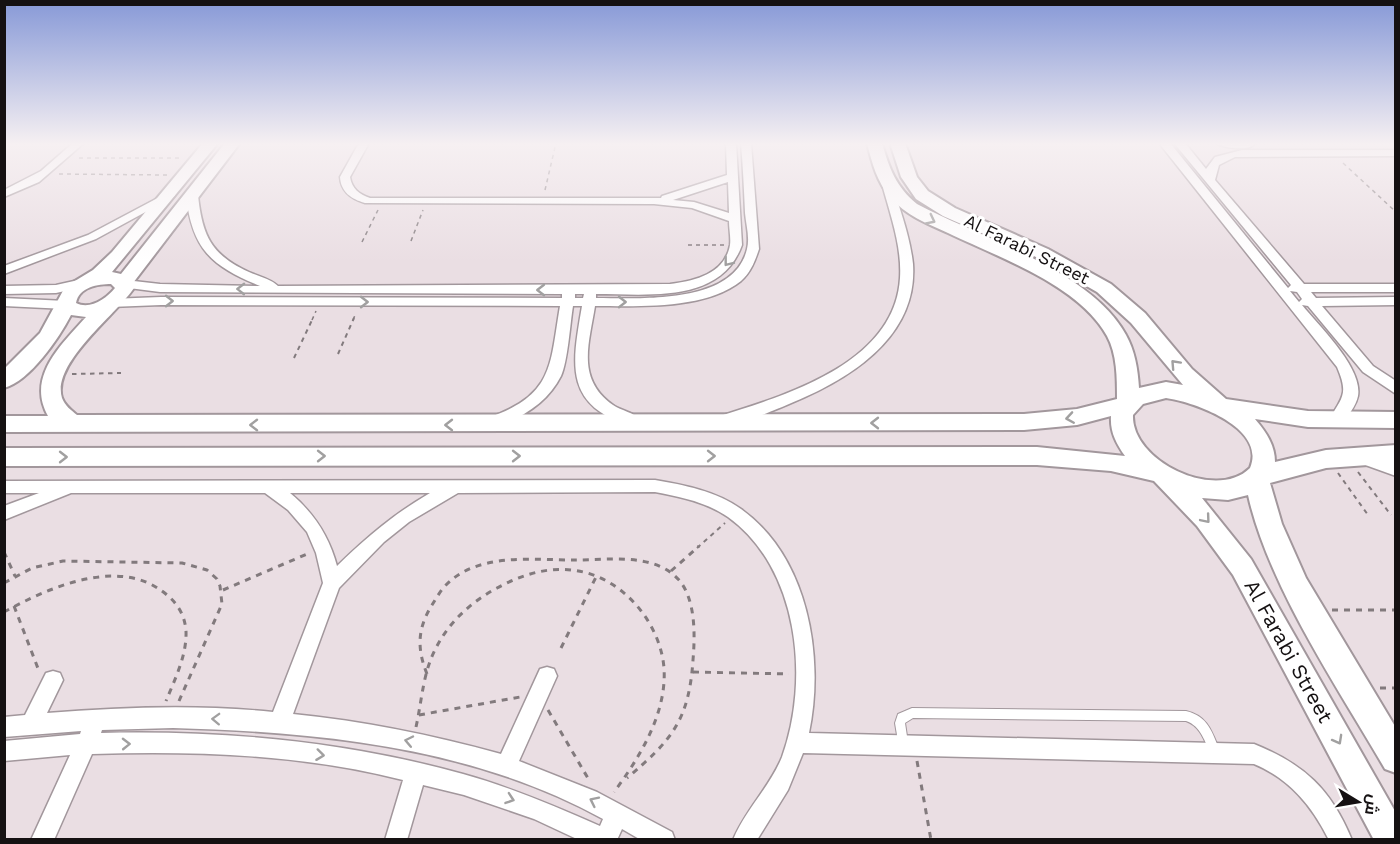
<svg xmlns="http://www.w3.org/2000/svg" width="1400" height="844" viewBox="0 0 1400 844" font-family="'Work Sans',Cairo,sans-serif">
<rect width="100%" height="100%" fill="#eadee3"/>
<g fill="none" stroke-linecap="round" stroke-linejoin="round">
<defs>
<path id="lane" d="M912,708L1186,711C1208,716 1212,732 1220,751L1219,755L1215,756L1211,755C1205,742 1201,726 1186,721L913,718L905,723L908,743L907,747L903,748L899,747L895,723L898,714Z"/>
<g id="street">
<path d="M73,143H84L39,182L4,197V190L41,171Z"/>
<path d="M359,143H369L350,177C352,189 359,194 370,198H661L662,196L727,175L726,143H736L742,245C721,304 648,294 596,294V298C640,298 734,305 747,249C750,237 746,225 745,213C744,190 743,167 741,143H751L759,249C755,261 751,272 741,281C705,310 638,306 595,306C589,344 576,379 613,405C621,411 635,412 640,421L638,425L633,427C563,405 572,365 582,306H573C570,324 568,361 561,376C548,402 522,418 495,427L490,425L488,421L490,417C554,395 550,364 560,306L161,305L110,307L104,303L110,299L161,297L562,298V294L160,292L121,287L119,284L121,281L125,280L160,284L260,286C211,266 192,249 186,195L192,192L198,195C202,235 211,255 249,272C258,276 271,279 278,286L670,284C694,281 725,274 730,245C731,238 729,229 729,221L692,208L654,204L365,203C351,199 341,192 340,177ZM728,182L729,213L694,202L673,200ZM575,294H584L583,298H575Z"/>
<path d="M1159,143H1170L1288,288L1291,285L1174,143H1185L1206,169L1215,157L1242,150H1396V156L1235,157L1219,165L1215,180L1304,284H1396V292H1311L1316,298L1396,297V305L1322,306L1373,366L1396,381V394L1363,372L1308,306L1302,305C1319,326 1363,368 1358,396C1356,406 1348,416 1341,424H1331L1329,420C1342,397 1349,395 1337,367ZM1290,291L1297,292L1302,299L1299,302Z"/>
<path d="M1215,143H1253L1254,145C1246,151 1224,148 1215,143Z"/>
<path d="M887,181L892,184C900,210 910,236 913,264C918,338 848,380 789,404C775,410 733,428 720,424L718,420L720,416C787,395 895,363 900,278C902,246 890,214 882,184Z"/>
<path d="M169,192L175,195L173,197L96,239L4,274V266L88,235Z"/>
<path d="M83,279L87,280L89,283L87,286L56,293L4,294V286L56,285Z"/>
<path d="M4,298L66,301L72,305L66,309L4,306Z"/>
<path d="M1363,452L1396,463V476L1357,462L1355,458L1357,454Z"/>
<path d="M655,480C684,485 716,491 741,509C808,557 825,656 809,733L1254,744C1304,764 1331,789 1352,840H1329C1312,806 1290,779 1254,764L803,753L788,790L757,840H733C745,810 770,787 782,757C810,680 799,568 728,517C706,502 681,497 655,492L458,493L409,522L384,542L339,588L293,714C364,721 432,735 501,754L540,669L547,667L554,669L557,676L519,761L597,792L672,832L675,840H641L622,829L617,840H579L534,819L464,795L423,785L407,840H385L403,780C302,754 195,751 92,754L54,840H31L70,755L4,761V741L80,734L81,731L4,737V717L25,715L46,673L53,671L60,673L63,680L47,713C121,707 198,704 273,712L323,583L316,553L307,532L288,510L265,493H71L4,520V506L39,493H4V481ZM290,493H430C394,514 368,536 337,566C329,536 314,513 290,493ZM173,728C319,732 473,747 603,819L600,826C555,806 510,787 463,774C345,741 223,730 101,733L102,730Z"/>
</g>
<path id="secondary" d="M203,143H218L112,272L121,274L225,143H240L133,283L134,288C117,314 51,363 62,398C65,406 71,410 77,415L1024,414L1077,409L1117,399C1117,378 1117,354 1107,336C1079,285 998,257 948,233C928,224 905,215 890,197C877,182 872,163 867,143H882C889,168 896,187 917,204C979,237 1092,271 1126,335C1135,351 1138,370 1139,388L1166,382L1183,385L1131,323L1097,292L1036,257L943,216L916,199L901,177L890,143H905L917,177L928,191L955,208L1048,249L1111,284L1145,313L1192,369L1226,399L1308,411L1396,412V428L1308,427L1255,419C1266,432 1275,445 1275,462L1326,450L1396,445V463L1326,468L1270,483L1282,524L1306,578L1396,728V773L1385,769C1338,688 1268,585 1248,495L1228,500L1202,498L1251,559L1396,813V840H1374L1233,575L1197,526L1154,481L1111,471L1037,465L4,466V448L1037,447L1125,456C1116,443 1110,432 1111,416L1077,425L1024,430L4,432V416H48C26,377 61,345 86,317L71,315C59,338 30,381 4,388V369L40,333L65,287L93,270L112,252ZM111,284L115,288C106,299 90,310 76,303C79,287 98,284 111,284ZM1166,398C1195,402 1267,428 1250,468C1216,502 1131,461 1133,415L1143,404Z"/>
</defs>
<use href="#lane" stroke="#a2979c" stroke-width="2"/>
<use href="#street" stroke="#a2979c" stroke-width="3"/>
<use href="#secondary" stroke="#a2979c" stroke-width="4"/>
<g stroke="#827a7d" stroke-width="1.5" stroke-dasharray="4 4" stroke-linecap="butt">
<path d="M79,158H181"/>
<path d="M1343,163L1396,212"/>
<path d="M59,174L167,175"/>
<path d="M545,190L556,143"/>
<path d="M411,241L423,210"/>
<path d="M362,242L378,210"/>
<path d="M688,245H724"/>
<path d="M312,320L316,311"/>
<path d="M353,320L356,313"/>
</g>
<g stroke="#827a7d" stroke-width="2" stroke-dasharray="4.5 4.5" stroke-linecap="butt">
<path d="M338,354L354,318"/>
<path d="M294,358L313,318"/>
<path d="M72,374L121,373"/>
<path d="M1358,472L1391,515"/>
<path d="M1338,473L1368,515"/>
<path d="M697,548L725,523"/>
</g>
<g stroke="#827a7d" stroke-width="3" stroke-dasharray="6 6" stroke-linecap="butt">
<path d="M4,552L15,576"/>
<path d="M671,571L699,546"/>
<path d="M4,583L32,568L63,561L182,563L207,570L217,579L220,586L222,604L179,701"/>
<path d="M223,590L307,554"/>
<path d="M14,606L39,671"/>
<path d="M1332,610H1396"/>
<path d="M4,612C50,587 121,555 167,595C178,604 185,616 186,631C187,655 175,679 166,701"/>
<path d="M561,648L596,577"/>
<path d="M693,672L789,674"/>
<path d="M427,674C417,649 417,629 432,605C436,599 440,591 445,586C477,552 532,560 575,560C608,560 654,552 679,580C696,600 695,636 693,660C689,720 672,740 627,778"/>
<path d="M1380,688H1396"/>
<path d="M548,710L589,780"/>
<path d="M419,715L520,697"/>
<path d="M416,727C422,700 423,672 436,648C449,622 471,602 497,588C519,576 545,567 571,570C619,574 660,620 664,668C667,713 640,757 614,792"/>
<path d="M917,761L931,840"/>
</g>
<use href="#lane" fill="#fff" fill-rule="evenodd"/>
<use href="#street" fill="#fff" fill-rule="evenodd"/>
<use href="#secondary" fill="#fff" fill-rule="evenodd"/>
</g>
<defs><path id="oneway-chevron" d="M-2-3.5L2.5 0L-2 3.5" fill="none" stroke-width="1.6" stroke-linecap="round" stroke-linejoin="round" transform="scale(1.5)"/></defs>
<g stroke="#a1a0a0">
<use href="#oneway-chevron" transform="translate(931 220) rotate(27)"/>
<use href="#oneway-chevron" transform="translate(728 262) rotate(128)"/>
<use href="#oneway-chevron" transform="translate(241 289) rotate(-179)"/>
<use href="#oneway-chevron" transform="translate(541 290) rotate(180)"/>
<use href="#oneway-chevron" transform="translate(169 301)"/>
<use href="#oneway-chevron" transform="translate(364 302)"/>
<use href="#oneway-chevron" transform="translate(622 302)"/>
<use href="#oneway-chevron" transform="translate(1175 364) rotate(-133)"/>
<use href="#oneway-chevron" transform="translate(1070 418) rotate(171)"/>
<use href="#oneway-chevron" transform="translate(875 423) rotate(180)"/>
<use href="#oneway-chevron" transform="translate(254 425) rotate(-180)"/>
<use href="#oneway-chevron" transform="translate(449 425) rotate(-180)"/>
<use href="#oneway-chevron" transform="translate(321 456)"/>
<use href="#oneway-chevron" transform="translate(516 456)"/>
<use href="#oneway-chevron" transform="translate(711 456)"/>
<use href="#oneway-chevron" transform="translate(63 457)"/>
<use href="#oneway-chevron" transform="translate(1206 519) rotate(50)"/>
<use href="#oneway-chevron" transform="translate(216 719) rotate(-178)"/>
<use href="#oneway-chevron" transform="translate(1338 740) rotate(61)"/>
<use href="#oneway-chevron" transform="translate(409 741) rotate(-168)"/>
<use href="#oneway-chevron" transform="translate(126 744) rotate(-1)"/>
<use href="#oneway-chevron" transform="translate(320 755) rotate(7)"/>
<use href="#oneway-chevron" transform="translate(510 799) rotate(19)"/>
<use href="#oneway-chevron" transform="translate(594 801) rotate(-154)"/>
</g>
<linearGradient id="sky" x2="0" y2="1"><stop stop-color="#8799d7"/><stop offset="0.55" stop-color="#f6f0f2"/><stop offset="1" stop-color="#f6f0f2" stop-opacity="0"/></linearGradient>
<rect width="1400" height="262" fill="url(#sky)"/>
<g text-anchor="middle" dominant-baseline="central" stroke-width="6" stroke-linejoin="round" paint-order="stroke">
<g font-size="18" fill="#151112" stroke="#fff">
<text transform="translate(1027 249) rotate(26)">Al Farabi Street</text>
</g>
<g font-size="21" fill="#151112" stroke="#fff">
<text transform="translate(1289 651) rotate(61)">Al Farabi Street</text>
</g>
</g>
<rect width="1400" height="844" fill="none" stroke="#151112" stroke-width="12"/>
<g transform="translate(1358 802) rotate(101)" stroke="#ffffff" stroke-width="4.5" paint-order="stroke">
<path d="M0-4.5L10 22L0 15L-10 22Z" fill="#151112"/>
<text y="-9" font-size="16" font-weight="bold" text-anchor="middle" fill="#151112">ش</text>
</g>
</svg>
